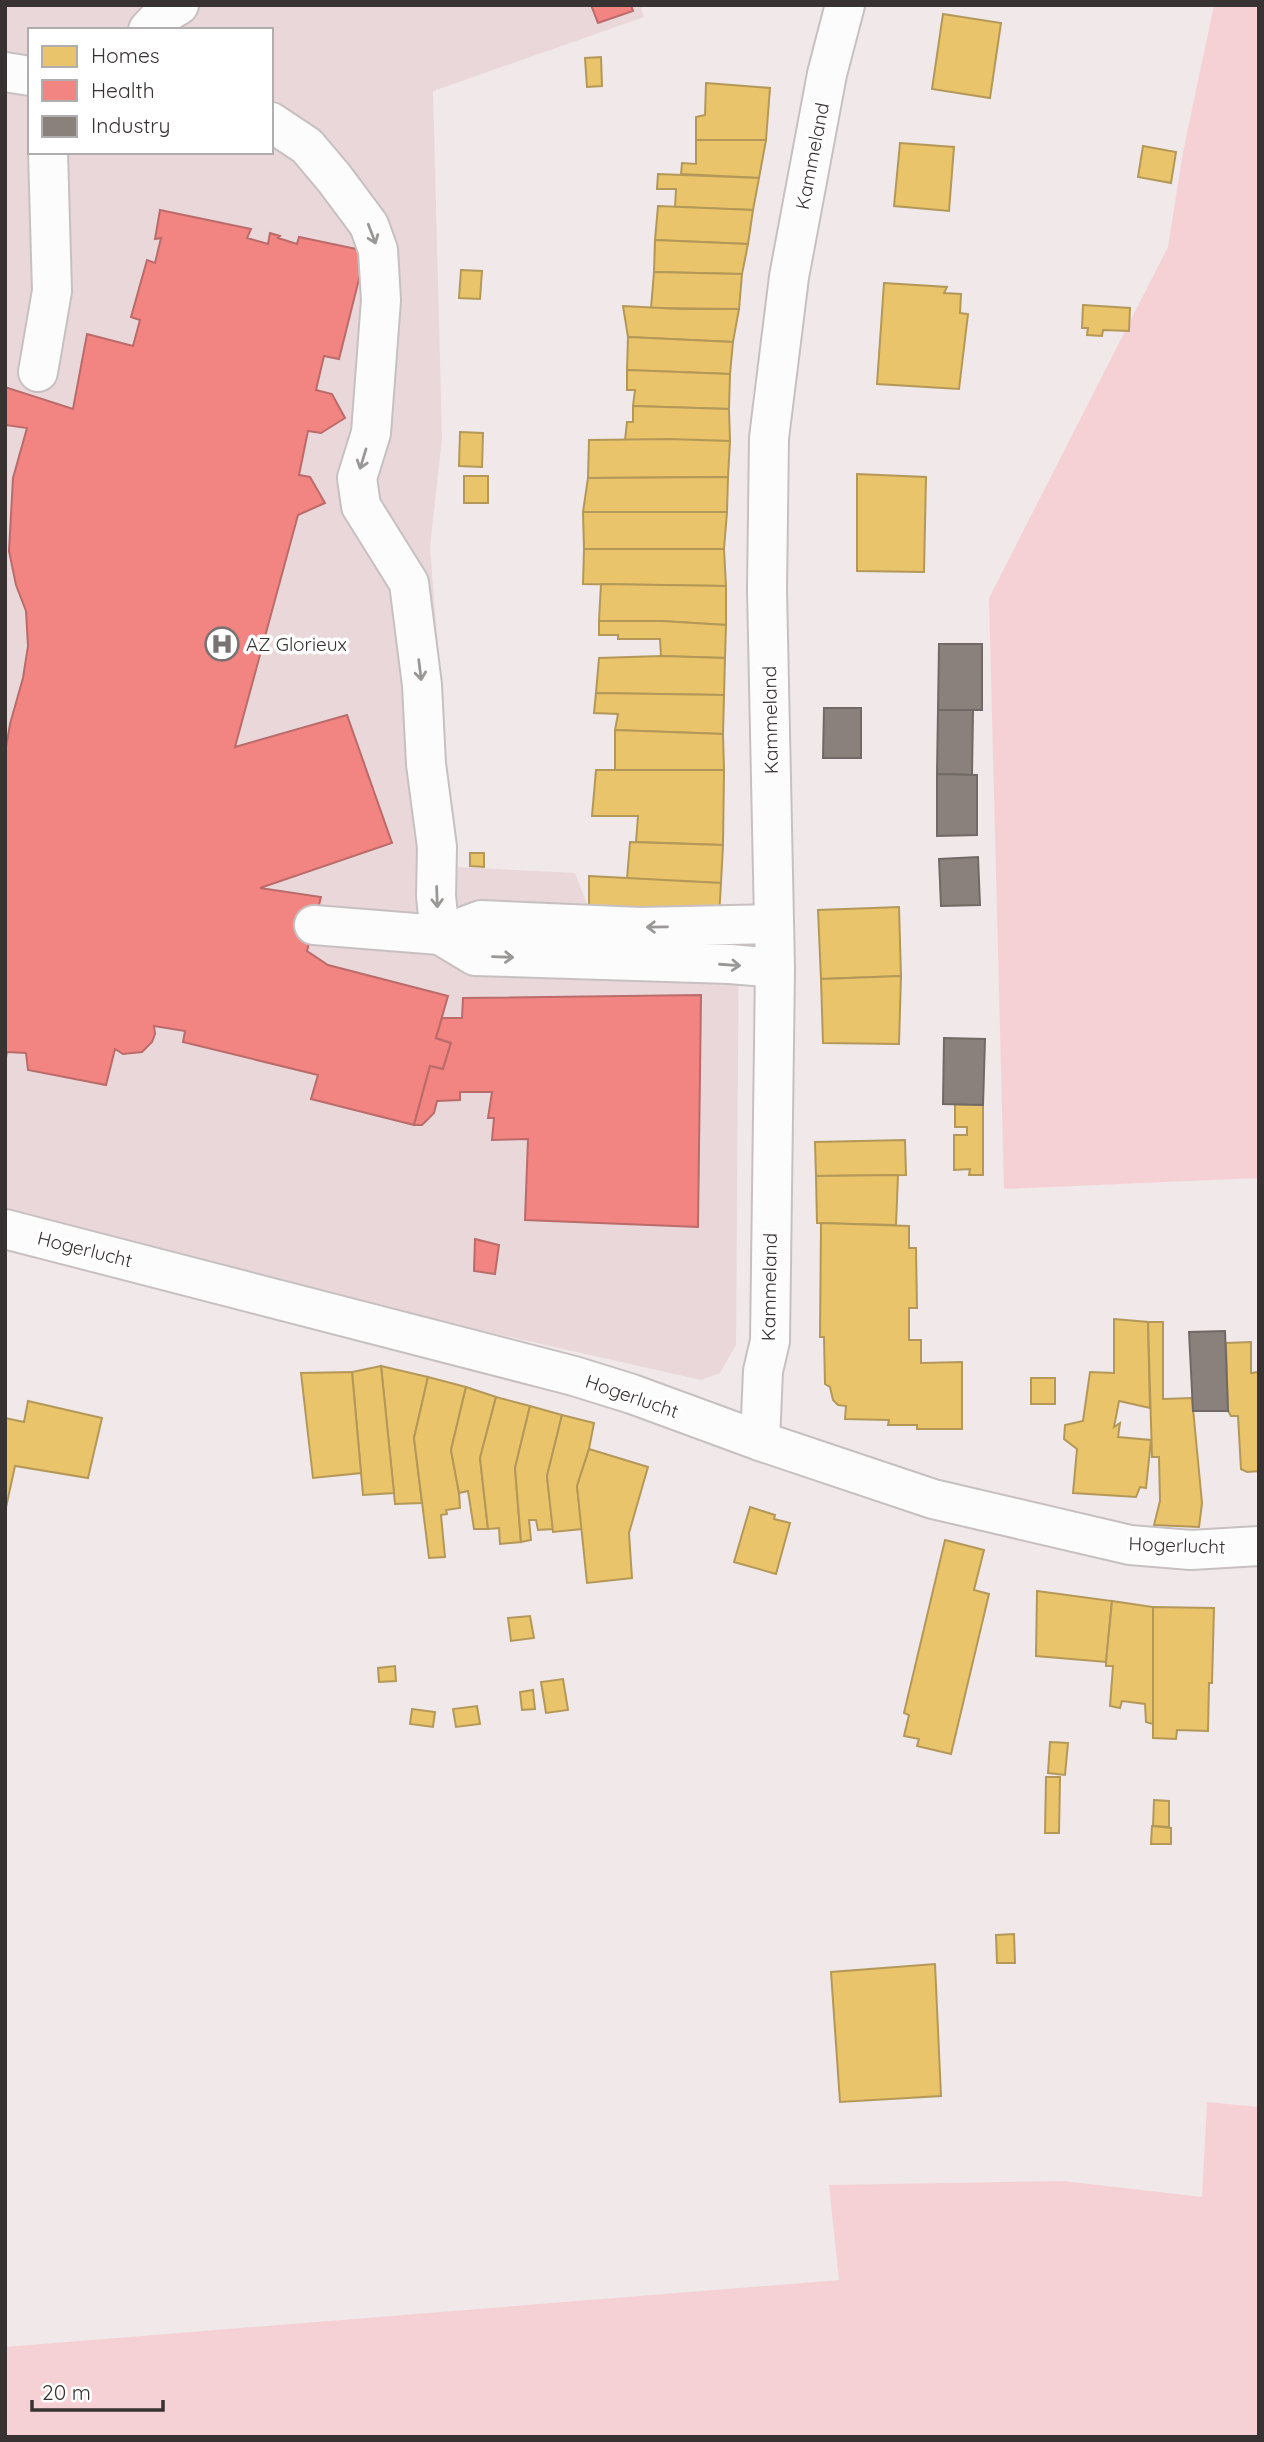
<svg xmlns="http://www.w3.org/2000/svg" width="1264" height="2442" viewBox="0 0 1264 2442" font-family="Quicksand,sans-serif">
<rect width="100%" height="100%" fill="#f1e8e9"/>
<path fill="#e9d7d9" fill-rule="evenodd" d="M5,5H640L644,17L433,91L442,438L430,547L455,867L575,873L589,909L739,912L736,1345L720,1373L701,1380L470,1328L5,1210ZM30,30H271V152H30Z"/>
<g fill="#f5d1d5">
<path d="M1214,5H1259V1178L1004,1189L989,598L1168,247L1183,152Z"/>
<path d="M1207,2102L1259,2107V2437H5V2347L839,2280L829,2185L1063,2181L1202,2197Z"/>
</g>
<g fill="#e9c46a" stroke="#b49859" stroke-width="2">
<path d="M943,14L1001,23L990,98L932,89Z"/>
<path d="M601,57L602,86L587,87L585,58Z"/>
<path d="M706,83L770,88L766,140H696V117L705,115Z"/>
<path d="M696,140H766L759,178L681,174L682,163L696,164Z"/>
<path d="M900,143L954,147L949,211L894,206Z"/>
<path d="M1143,146L1176,152L1171,183L1138,177Z"/>
<path d="M658,174L759,178L753,210L675,207L676,189H657Z"/>
<path d="M658,206L753,210L748,244L655,240Z"/>
<path d="M655,240L748,244L742,274L654,272Z"/>
<path d="M461,270L482,271L480,299L459,298Z"/>
<path d="M654,272L742,274L739,309L651,308Z"/>
<path d="M884,283L947,287L944,293L961,294L960,313L968,314L959,389L877,384Z"/>
<path d="M1083,305L1130,308L1129,331L1103,330L1102,336L1087,335L1088,328H1082Z"/>
<path d="M623,306L680,309H739L733,342L628,337Z"/>
<path d="M628,337L733,342L730,374L627,370Z"/>
<path d="M627,370L730,374L729,409L633,406L635,390H627Z"/>
<path d="M633,406L729,409L730,441L625,440L627,422H633Z"/>
<path d="M460,432L483,433L482,467L459,466Z"/>
<path d="M669,439L730,441L728,477L588,478L589,440Z"/>
<path d="M857,474L926,477L924,572L857,571Z"/>
<rect x="464" y="476" width="24" height="27"/>
<path d="M728,477L727,512H583L588,478Z"/>
<path d="M583,512H727L724,549H584Z"/>
<path d="M584,549H724L726,586L583,584Z"/>
<path d="M601,584L726,586V625L661,621H599Z"/>
<path d="M599,621H661L726,625L725,658L661,656L660,639H618V635H599Z"/>
<path d="M661,656L725,658L724,695L596,693L599,658Z"/>
<path d="M596,693L724,695L723,734L615,730L618,714L594,713Z"/>
<path d="M615,730L723,734L724,770H615Z"/>
<path d="M596,770H724L723,845L636,842L638,816H592Z"/>
<path d="M630,842L723,845L721,883L627,879Z"/>
<path d="M470,853H484V867L470,866Z"/>
<path d="M589,876L721,883L719,917L589,909Z"/>
<path d="M899,907L901,976L821,979L818,910Z"/>
<path d="M901,976L899,1044L823,1043L821,979Z"/>
<path d="M955,1104L983,1105V1175H969L970,1169L954,1170V1135H967V1127H955Z"/>
<path d="M905,1140L906,1175L816,1176L815,1142Z"/>
<path d="M898,1175L896,1225L817,1223L816,1176Z"/>
<path d="M821,1223L909,1226V1248H916L917,1308H909V1340H921V1363L962,1362V1429H917V1425H888L889,1420L845,1419L846,1406L838,1405L833,1400L830,1387L825,1384L824,1337H820Z"/>
<path d="M1114,1319L1148,1322L1150,1408L1119,1401L1114,1427L1120,1423L1118,1437L1151,1440L1146,1488L1140,1487L1136,1497L1073,1493L1077,1449L1064,1439L1065,1425L1083,1421L1090,1372L1114,1373Z"/>
<path d="M1148,1322H1163V1399L1192,1398L1202,1503L1199,1527L1154,1525L1160,1501L1159,1457H1152Z"/>
<path d="M1251,1342V1373L1259,1372V1471L1247,1472L1241,1469L1238,1416H1231L1228,1411L1226,1343Z"/>
<path d="M381,1366L428,1377L414,1438L422,1503L395,1504Z"/>
<path d="M381,1366L394,1493L363,1495L352,1372Z"/>
<path d="M352,1372L361,1473L313,1478L301,1373Z"/>
<path d="M428,1377L466,1387L451,1450L459,1493L460,1508L446,1510L447,1514L441,1515L445,1557L429,1558L414,1438Z"/>
<rect x="1031" y="1378" width="24" height="26"/>
<path d="M466,1387L496,1397L480,1458L488,1529H474L468,1491L459,1493L451,1450Z"/>
<path d="M496,1397L530,1406L515,1468L521,1542L500,1544L499,1528L488,1529L480,1458Z"/>
<path d="M28,1401L102,1418L88,1478L15,1466L5,1512V1418L24,1422Z"/>
<path d="M530,1406L562,1415L547,1476L553,1529L538,1530L536,1520H529L531,1540L521,1542L515,1468Z"/>
<path d="M562,1415L594,1423L589,1449L577,1486L582,1529L553,1532L547,1476Z"/>
<path d="M589,1449L648,1467L629,1533L632,1578L587,1583L577,1486Z"/>
<path d="M750,1507L775,1515L774,1519L790,1523L776,1574L734,1562Z"/>
<path d="M945,1540L984,1550L974,1590L989,1594L951,1754L917,1746L919,1739L904,1736L909,1715L904,1713Z"/>
<path d="M1037,1591L1112,1601L1106,1662L1036,1656Z"/>
<path d="M1112,1601L1153,1607V1724L1146,1722L1145,1704L1122,1701L1120,1708L1110,1706L1113,1666H1106V1662Z"/>
<path d="M1153,1607L1214,1608L1212,1683H1209L1208,1731L1177,1730L1176,1739L1153,1738Z"/>
<path d="M530,1616L534,1638L511,1641L508,1618Z"/>
<path d="M395,1666L396,1681L379,1682L378,1668Z"/>
<path d="M563,1679L568,1710L546,1713L541,1682Z"/>
<path d="M533,1690L535,1709L522,1710L520,1692Z"/>
<path d="M477,1706L480,1724L456,1727L453,1709Z"/>
<path d="M412,1709L435,1712L433,1727L410,1724Z"/>
<path d="M1050,1742L1068,1743L1065,1775L1048,1773Z"/>
<path d="M1046,1777H1060L1059,1833H1045Z"/>
<path d="M1154,1800L1169,1801V1827L1153,1826Z"/>
<path d="M1152,1826L1171,1828V1844H1151Z"/>
<path d="M1014,1934L1015,1963H997L996,1935Z"/>
<path d="M935,1964L941,2096L840,2102L831,1972Z"/>
</g>
<g fill="#f28482" stroke="#ba6b6a" stroke-width="2">
<path d="M591,5H631L633,11L598,23Z"/>
<path d="M160,210L251,229L247,238L268,244L270,233L280,236L278,238L297,244L299,237L366,251L339,359L324,356L316,390L332,394L345,418L321,433L308,431L299,475L310,477L325,503L298,515L235,747L347,715L392,843L260,888L321,897L307,951L328,965L448,996L436,1038L451,1043L443,1069L430,1066L414,1125L311,1099L318,1075L183,1042L185,1031L154,1026L155,1034L152,1042L142,1052L123,1054L115,1049L106,1085L28,1070L26,1053L7,1052L5,1063V753L10,724L23,678L28,646L26,611L16,585L9,551L13,478L27,428L5,425V387L73,409L87,334L133,346L140,320L131,317L147,260L155,263L161,238L155,239Z"/>
<path d="M701,995L698,1227L525,1220L528,1139L492,1140L494,1118H488L492,1092H460V1100L437,1101L434,1113L422,1125H414L430,1066L443,1069L451,1043L436,1038L442,1018H462L463,998Z"/>
<path d="M475,1239L499,1245L495,1274L474,1271Z"/>
</g>
<g fill="#8a817c" stroke="#716966" stroke-width="2">
<path d="M939,644H982V710H938Z"/>
<path d="M824,708H861V758H823Z"/>
<path d="M938,710H973L972,775L937,774Z"/>
<path d="M937,774L977,775V835L937,836Z"/>
<path d="M978,857L980,905L941,906L939,859Z"/>
<path d="M944,1038L985,1039L983,1105L943,1104Z"/>
<path d="M1225,1331L1228,1411H1193L1189,1332Z"/>
</g>
<g fill="none" stroke-linecap="round" stroke-linejoin="round">
<defs>
<g id="minor">
<path d="M148,30L161,16L179,5"/>
<path d="M5,72L30,76"/>
<path d="M271,122L307,146L334,178L369,225L378,250L381,300L371,433L357,478L361,506L409,583L422,685L426,764L437,847L436,896L440,935"/>
<path d="M38,372L52,291L48,152"/>
<path d="M314,925L440,935L481,920L640,927L774,924"/>
<path d="M440,935L475,956L730,964L775,968"/>
<path d="M5,1229L574,1376L632,1394L760,1441L933,1499L1130,1545L1191,1550L1259,1546"/>
<path d="M760,1441L763,1371L770,1341L775,968L767,590L769,438L789,277L827,74L845,5"/>
</g>
</defs>
<use href="#minor" stroke="#c7c0c1" stroke-width="42"/>
<use href="#minor" stroke="#fdfcfc" stroke-width="38"/>
</g>
<defs><path id="oneway-shaft" d="M-6 0H5M1.5-3L5.5 0L1.5 3" fill="none" stroke-width="1.6" stroke-linecap="round" stroke-linejoin="round" transform="scale(1.75)"/></defs>
<g stroke="#9a9797">
<use href="#oneway-shaft" transform="translate(372 234) rotate(69)"/>
<use href="#oneway-shaft" transform="translate(363 459) rotate(107)"/>
<use href="#oneway-shaft" transform="translate(420 670) rotate(83)"/>
<use href="#oneway-shaft" transform="translate(437 897) rotate(88)"/>
<use href="#oneway-shaft" transform="translate(657 927) rotate(179)"/>
<use href="#oneway-shaft" transform="translate(503 957) rotate(2)"/>
<use href="#oneway-shaft" transform="translate(730 965) rotate(4)"/>
</g>
<defs>
<symbol id="hospital-ring" viewBox="-11 -11 22 22"><circle r="9.5" fill="#fff" stroke="#797272" stroke-width="1.5"/><path d="M-5-5h3v3.5h4V-5h3V5h-3V1.5h-4V5h-3Z" fill="#797272"/></symbol>
</defs>
<g fill-rule="evenodd">
<use href="#hospital-ring" x="203" y="625" width="38" height="38"/>
</g>
<g text-anchor="middle" dominant-baseline="central" stroke-width="7" stroke-linejoin="round" paint-order="stroke">
<g font-size="19" fill="#383232" stroke="#fff">
<text transform="translate(812 156) rotate(-79)">Kammeland</text>
<text transform="translate(770 720) rotate(-91)">Kammeland</text>
<text transform="translate(85 1249) rotate(14)">Hogerlucht</text>
<text transform="translate(769 1287) rotate(-89)">Kammeland</text>
<text transform="translate(632 1396) rotate(19)">Hogerlucht</text>
<text transform="translate(1177 1545) rotate(2)">Hogerlucht</text>
</g>
<g font-size="19" fill="#383232" stroke="#fff" text-anchor="start">
<text x="246" y="644">AZ Glorieux</text>
</g>
</g>
<rect width="1264" height="2442" fill="none" stroke="#383232" stroke-width="14"/>
<rect x="28" y="28" width="245" height="126" fill="#ffffff" stroke="#afadad" stroke-width="2"/>
<rect x="42" y="46" width="35" height="21" fill="#e9c46a" stroke="#afadad" stroke-width="2"/>
<text x="91" y="63" font-size="21" fill="#383232">Homes</text>
<rect x="42" y="80" width="35" height="21" fill="#f28482" stroke="#afadad" stroke-width="2"/>
<text x="91" y="98" font-size="21" fill="#383232">Health</text>
<rect x="42" y="116" width="35" height="21" fill="#8a817c" stroke="#afadad" stroke-width="2"/>
<text x="91" y="133" font-size="21" fill="#383232">Industry</text>
<path d="M32 2400v10h131v-10" fill="none" stroke="#383232" stroke-width="3.5"/>
<text x="42" y="2400" font-size="21" fill="#383232" stroke="#ffffff" stroke-width="5" paint-order="stroke">20 m</text>
</svg>
